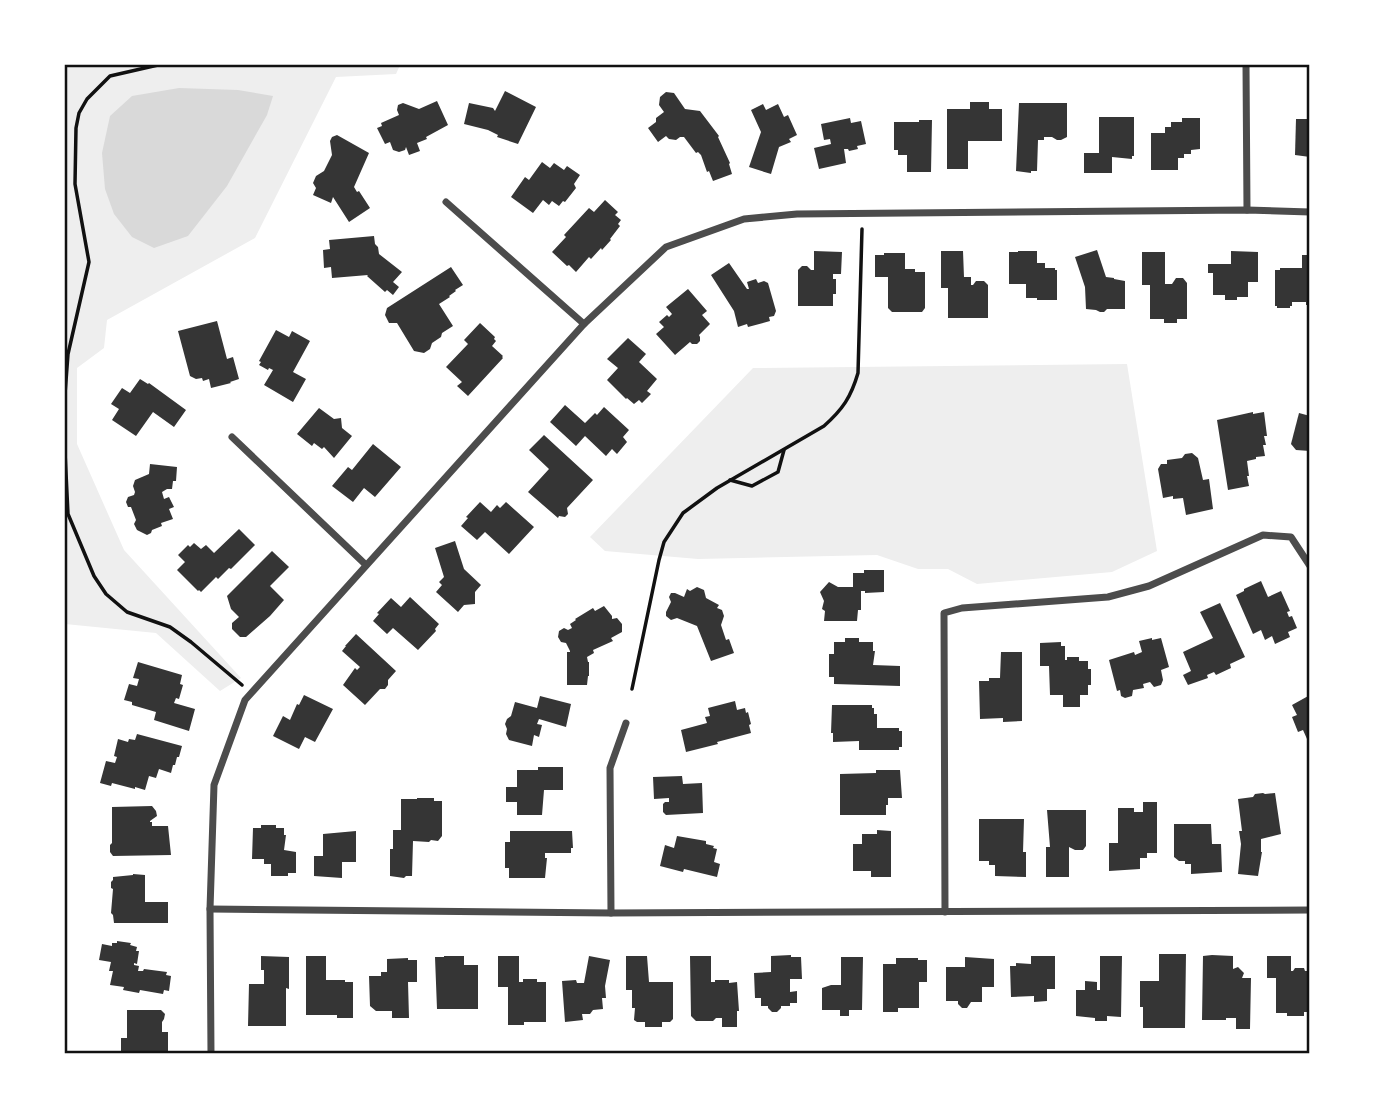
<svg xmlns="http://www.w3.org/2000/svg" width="1375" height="1119" viewBox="0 0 1375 1119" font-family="'Libre Baskerville',serif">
<rect width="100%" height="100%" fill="#fff"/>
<g fill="#eee">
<path d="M65,65H400L396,74L336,77L255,238L107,320L104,348L77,368V444L124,550L241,678L220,691L156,633L65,624Z"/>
<path d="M1127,364L1157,551L1112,572L977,584L948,569H918L877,555L698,559L605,551L590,537L753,368Z"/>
</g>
<path fill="#d9d9d9" d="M179,88L238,90L273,96L267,115L227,186L188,236L154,248L132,237L114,214L105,189L102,153L110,116L132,96Z"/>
<g fill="#353535">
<path d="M505,91L536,107L518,144L497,137L498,135L488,130L464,124L469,103L493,108L495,111Z"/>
<path d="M666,92L674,93L685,109L700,111L719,136L718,137L730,163L729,164L732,174L713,181L709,171L707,172L701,155L698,152L696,153L684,137H680L676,140L669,139L666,136L658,142L648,128L656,122V118L664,112L659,105L660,97Z"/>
<path d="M437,101L448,125L426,137L427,139L417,143L420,151L409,155L406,147L405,150L399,152L393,150L390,142L385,144L377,128L382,126L381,123L399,115L397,110L398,105L403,103L419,109Z"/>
<path d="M970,102H989V109H1002V141H968V169H947V109H970Z"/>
<path d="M1019,103H1067V137L1061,140H1057L1052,137H1044V140H1038L1037,171H1031V173L1016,171Z"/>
<path d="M763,104L766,110L778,104L784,117L788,115L797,135L789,139L791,142L779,147L771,174L749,167L761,132L751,110Z"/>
<path d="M1099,117H1134V156H1132V159L1112,157V173H1084V153H1099Z"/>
<path d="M850,118L851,123L861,121L866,144L857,146L858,149L849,151L848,149H844L846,163L819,169L814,148L831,144L830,139L824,140L821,124Z"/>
<path d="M1182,118H1200V149L1191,150V154H1184V158H1178V170H1151V133H1165V127H1171V122H1182Z"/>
<path d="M1296,119H1310V157L1295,155Z"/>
<path d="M919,120H932L931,172H907V155H898V150H894V122H919Z"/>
<path d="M337,135L369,153L354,187L357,192L359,191L370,208L349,222L333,197L331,203L313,195L316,188L313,183L316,176L324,171L332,155L330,141L332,137Z"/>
<path d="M542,162L550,168L554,163L564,170L567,166L580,175L574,184L576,188L565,202L563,201L559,206L552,201L549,205L543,200L533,213L511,197L525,177L529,180Z"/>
<path d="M605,200L618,212L615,215L621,220L618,224L620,226L610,239L611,240L602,250L601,248L591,259L589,257L576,272L569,265L567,266L552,252L566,237L564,235L589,208L594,212Z"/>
<path d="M374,236L375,244L378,247L379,254L402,272L393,282L399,287L393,295L387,290L385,292L367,276L368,275L332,278L331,267L324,268L323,250L330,249L329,240Z"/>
<path d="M1097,250L1106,277L1114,278V279L1125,281V309H1107L1104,312H1100L1096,310L1086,309L1085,287L1075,257Z"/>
<path d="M814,251L842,252L841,274H833V279H836V294H833V306H798V270L802,266H807L811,270H814Z"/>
<path d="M941,251H963L964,277H971V285H973L976,281H984L988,285V318H948V288H941Z"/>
<path d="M1018,251H1037V263H1045V268H1055V270H1057V300H1037V298H1026V284H1009V252H1018Z"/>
<path d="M1231,251L1258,252V282H1248V297H1237V300H1225V295H1213V273H1208V264H1231Z"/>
<path d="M1142,252H1165V284H1172L1176,278H1183L1187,283V319H1177V323H1164V319H1150V285H1142Z"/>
<path d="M884,253H905V269H915V272H925V308L922,312H892L888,308V277H875V255H884Z"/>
<path d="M1302,255H1310V305H1306V302H1292V306H1290V308H1277V306H1275V270H1280V268H1302Z"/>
<path d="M729,263L747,289H749L747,282L756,279L758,283L764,281L768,283L776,311L774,316L769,317L770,321L748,327L747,324L738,327L734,311L711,275Z"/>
<path d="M451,267L463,285L455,290L456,291L449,296L450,297L439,304L453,326L442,333L441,337L432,343L430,349L424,353L414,351L397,323H389L385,315L387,308Z"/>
<path d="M688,289L707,311L702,315L710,324L699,335L700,337V341L697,344H692L690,342L675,355L656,334L664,327L659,322L667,315L669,317L672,314L666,307Z"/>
<path d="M217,321L227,359L233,357L239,379L230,382L231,383L211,388L209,379L203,381L202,378L196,379L190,376L178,331Z"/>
<path d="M480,323L495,337L494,339L496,341L492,346L503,356L502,357L503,358L468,396L457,386L462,382L446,367L468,344L464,340Z"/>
<path d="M276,330L289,337L292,331L310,341L293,372L306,379L293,402L264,385L273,370L269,368L268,370L259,365L261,362L259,361Z"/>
<path d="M628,338L646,354L639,362L657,379L647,391L651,394L642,403L639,400L634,404L627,398L626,399L607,380L618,368L607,359Z"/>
<path d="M140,379L148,384L149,383L186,410L174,427L153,412L136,436L112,420L119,409L111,404L122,388L130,393Z"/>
<path d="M565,405L585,423L595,413L597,415L604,407L629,430L623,437L627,442L617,454L612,449L606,456L585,436L576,446L550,422Z"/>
<path d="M319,408L334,419L341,418L342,428L352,436L334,458L324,447L322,449L314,443L312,446L297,434Z"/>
<path d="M1253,412V414L1264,412L1267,436H1264L1266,445H1263L1265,456L1256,457V459L1247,461L1249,476H1247L1249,486L1228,490L1217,420Z"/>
<path d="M1299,413L1310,416V451L1296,450L1291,444Z"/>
<path d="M544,435L593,480L567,508L568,514L565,517L559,516L558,518L528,492L549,469L529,450Z"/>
<path d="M373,444L401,467L375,497L364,488L353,502L332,486L348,467L352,470Z"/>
<path d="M1192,453L1198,458L1203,480L1209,479L1213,509L1186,515L1183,498L1173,499V496L1163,498L1158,469L1161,464H1167V460L1182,458L1185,454Z"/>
<path d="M150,464L177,467L176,481H173L172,489H167L162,492L164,499L169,497L174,507L169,509L173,519L161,523L162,526L152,530L151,533L147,535L137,530L134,524L136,520L131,507H128L126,502L128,497L134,495L135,492L133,486L135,480L149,474Z"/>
<path d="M480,502L491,512L497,505L500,508L506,502L534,527L509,554L485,532L477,540L461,526L468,518L466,517Z"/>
<path d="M239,529L255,545L231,569L229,568L218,579L216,577L201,592L199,590L198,591L177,570L185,562L178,555L188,545L190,547L194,543L201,549L206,545L214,553Z"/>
<path d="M455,541L464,569L481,585L475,592V604L464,605L458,612L436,592L442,585L439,582L444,577L435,548Z"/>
<path d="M272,551L289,567L270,586L284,600L270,616L246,637H240L232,629V623L239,617L231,609L227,596Z"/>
<path d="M864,570H884V592L865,593V591H861V610H858L857,621H824L825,611L822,609L824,601L820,592L829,582L838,587H853V573H864Z"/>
<path d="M1261,581L1268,597L1281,591L1290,611L1287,612L1289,617L1292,616L1297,628L1288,632L1290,637L1275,644L1272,636L1265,640L1261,630L1253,634L1236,595L1244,591V589Z"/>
<path d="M697,587L704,590L706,598L719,605L717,608L722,610L724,616L721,625L726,640L729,639L734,653L711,661L697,626L677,618L671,620L666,616V612L671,602L669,597L671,593H675L684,597L687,589L690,591Z"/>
<path d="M410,597L439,624L435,629L436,631L418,650L393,628L387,634L373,621L379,614L377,613L391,598L401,607Z"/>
<path d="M1220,603L1245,657L1230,664L1231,668L1216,675L1214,672L1207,675L1208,678L1188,685L1183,675L1191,671L1183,652L1213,638L1200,612Z"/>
<path d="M604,606L612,616V619L617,618L622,624V632L611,638L613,641L593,650L594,653L587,657L588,662H589V676H588L587,685H567V652H570V651L566,643L561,642L558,637L559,631L564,628L568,630L572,628L570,624L576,620L575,619L593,608L595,611Z"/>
<path d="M356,634L396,671L388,680V685L385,689H380L365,705L343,685L355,668L357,670L360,667L342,651L346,646H345Z"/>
<path d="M845,638H859V642H873V651H875L873,665L900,666V686L834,684V677H829V654H834V642H845Z"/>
<path d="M1152,638V640L1161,638L1169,667L1161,670L1163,680L1161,685L1154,687L1150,682L1143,684L1144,688L1133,690L1132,696L1125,698L1121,696L1120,690L1117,691L1109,660L1134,652L1135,655L1142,652L1139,641Z"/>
<path d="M1061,642V646H1065V660H1067V657H1079V661H1088V669H1091V685H1088V695H1080V707H1063V695H1050L1049,666H1040V643Z"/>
<path d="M1001,652H1022V721L1003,722V718L980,719L979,681H989V678H1000Z"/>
<path d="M138,662L182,675L180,684L183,685L179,699L176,698L174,703L195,709L189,731L154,720L156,712L132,705V702L124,700L129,684L137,686L139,679L133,678Z"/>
<path d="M304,695L333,709L315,742L305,737L299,749L273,736L283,716L290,720L297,704L299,705Z"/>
<path d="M1310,695V738L1307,739L1303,730L1298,732L1292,717L1297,715L1292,705Z"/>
<path d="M540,696L571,704L566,727L539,719L537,724L542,725L539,737L534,735L532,746L509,740L506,734L507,729L505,724L507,719L511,716L515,702L537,708Z"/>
<path d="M735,701L737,710L745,708L746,713L748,712L751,724L749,725L751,733L717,742L718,744L686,752L681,730L707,723L705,717L710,716L708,708Z"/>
<path d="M832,705H872V708H874V714H877V728H899V731H902V747H899V750H859V741L833,742V733H831Z"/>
<path d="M137,734L182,746L179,757H177L175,765H173L171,773L159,769L156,778L149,776L145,790L135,787V789L112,783L111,786L100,783L106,761L115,763L117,757L114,756L118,739L128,742L129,739L135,740Z"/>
<path d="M538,767H563V790H544L542,815H517V802H506V787H517V770H538Z"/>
<path d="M876,770H900L902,798H888V805H886V815H840V774L876,773Z"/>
<path d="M682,776L683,784L702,783L703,813L666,815L663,812V804L665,802H669V798L654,799L653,777Z"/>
<path d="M1263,793L1265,794L1275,793L1281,834L1261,839V852H1262L1258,876L1238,874L1241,844L1239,831H1242L1238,799L1253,797L1255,794Z"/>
<path d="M417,798H434V801H442V836L438,841L431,840L429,842L413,841L412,876H406L404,878L390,876V849H393V830H401V799H417Z"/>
<path d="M1143,802H1157V853H1147V858H1140V869L1109,871V843H1118V808H1134V812H1143Z"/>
<path d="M152,806L156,811L157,816L150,821V822H152V826H168L171,855L113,856L110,852V845L112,843V807Z"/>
<path d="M1047,810H1086V846L1083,850H1075L1069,847V877H1046V847H1050Z"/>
<path d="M979,819H1024L1023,852H1026V877L995,876V865H989V861H979Z"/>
<path d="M1174,824H1211L1212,844H1221L1222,872L1191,874V864H1185V861H1179L1174,857Z"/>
<path d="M261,825H276V828H284V835H286L284,850L296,852V873H288V876H271V864H264V859H252L253,828H261Z"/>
<path d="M877,830L891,831V877H871V871H853V844H862V834H877Z"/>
<path d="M356,831V862H342V878L314,876V856H323V834Z"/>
<path d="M510,831H572L573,848H571V853H545V858H547L545,878H509V868H505V842H510Z"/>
<path d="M677,836L706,841V844L714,846L713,848L717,849L714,862L720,864L717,877L684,869L683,872L660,866L665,845L674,848Z"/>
<path d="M133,874L145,875V902H168V923H114L113,915L111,913L113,889L111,888V882L113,880V877L133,875Z"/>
<path d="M117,941L131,943L130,945L137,947L136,951H139L137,964L134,963V965L139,966L138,971H143L144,969L167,972L166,975L171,976L169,991L164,990L163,994L140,990L139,993L123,990L124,987L110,985L113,971H109L111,962L99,960L102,944L112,946V943H117Z"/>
<path d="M1159,954H1186L1185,1028H1143V1007H1140V981H1159Z"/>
<path d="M791,955V957H801L802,979H790V992L797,991V1003H790V1006H781V1008L777,1012H772L768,1008V1006H761V998H755L754,973L771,972V956Z"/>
<path d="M1212,955L1233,956V969L1238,967L1244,973L1242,978H1251L1250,1029H1236V1018H1226V1020H1202L1203,956Z"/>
<path d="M261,956L289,957V989L286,988V1026H248L249,984H264V970H261Z"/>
<path d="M306,956H326V980H345V982H353V1018H337V1015H306Z"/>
<path d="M444,956H464V965H478V1009H437L435,957H444Z"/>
<path d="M498,956H519V982H523V979H537V982H546V1022H524V1025H508V987H498Z"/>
<path d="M589,956L610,960L605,986L606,998H602L603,1009L593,1010L590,1014H582L583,1020L565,1022L562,981L576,980L577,983H584Z"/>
<path d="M626,956H647L649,982H673V1019L670,1022H662V1027H645V1022H637L634,1020L635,1008H632V990H626Z"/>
<path d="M690,956H711V982H715V980H729V983L737,982L739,1011H737V1027H722V1018H716L713,1021H696L691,1016Z"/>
<path d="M1031,956H1055V989H1047V1001L1034,1002V996L1011,997L1010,966H1016V963L1031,964Z"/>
<path d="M1100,956H1122L1121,1017L1107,1016V1021H1095V1018L1076,1016V990H1085V981L1097,982V990H1100Z"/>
<path d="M1267,956H1291V971H1293L1295,968H1304L1305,971H1310V1012H1304V1016H1287V1013H1276V978H1267Z"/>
<path d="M841,957H863L862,1010H849V1016H840V1010H822V988L831,985H841Z"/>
<path d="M965,957L994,959V987H982V1002H971L967,1008H962L958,1004V1001H946V967H965Z"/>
<path d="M408,958V960H417V982H408L409,1018H392V1011H376L370,1006L369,976H381V972H387V959Z"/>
<path d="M896,958H918V960H927V982H919V1008H898V1012H883V964H896Z"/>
<path d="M127,1010H161L165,1014L164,1019L162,1022V1032H168V1054H121V1038H127Z"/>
</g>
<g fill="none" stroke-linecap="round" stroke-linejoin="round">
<g stroke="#111" stroke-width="3.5">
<path d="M65,394L68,354L89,262L75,184L76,128L79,113L87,99L110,76L158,65"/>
<path d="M65,452L68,514L94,576L106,594L127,612L170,627L191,642L242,685"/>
<path d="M730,480L752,486L778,472L784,450"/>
<path d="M632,689L659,560L664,542L683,513L717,488L824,426C843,409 851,397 858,373L862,229"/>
</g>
<g stroke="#4c4c4c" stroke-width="7">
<path d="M1246,65L1247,210"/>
<path d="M446,202L584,324"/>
<path d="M232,437L366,565"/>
<path d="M210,909L611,913L1310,910"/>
<path d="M945,912L944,613L962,608L1108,597L1149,586L1263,535L1291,537L1310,566"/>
<path d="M611,913L610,768L626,723"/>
<path d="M211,1054L210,909L214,785L245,700L584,324L666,247L744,219L797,214L1247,210L1310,212"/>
</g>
</g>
<rect width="1375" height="1119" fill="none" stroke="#ffffff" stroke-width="133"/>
<rect x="66" y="66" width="1242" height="986" fill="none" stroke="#111" stroke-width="2.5"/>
</svg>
